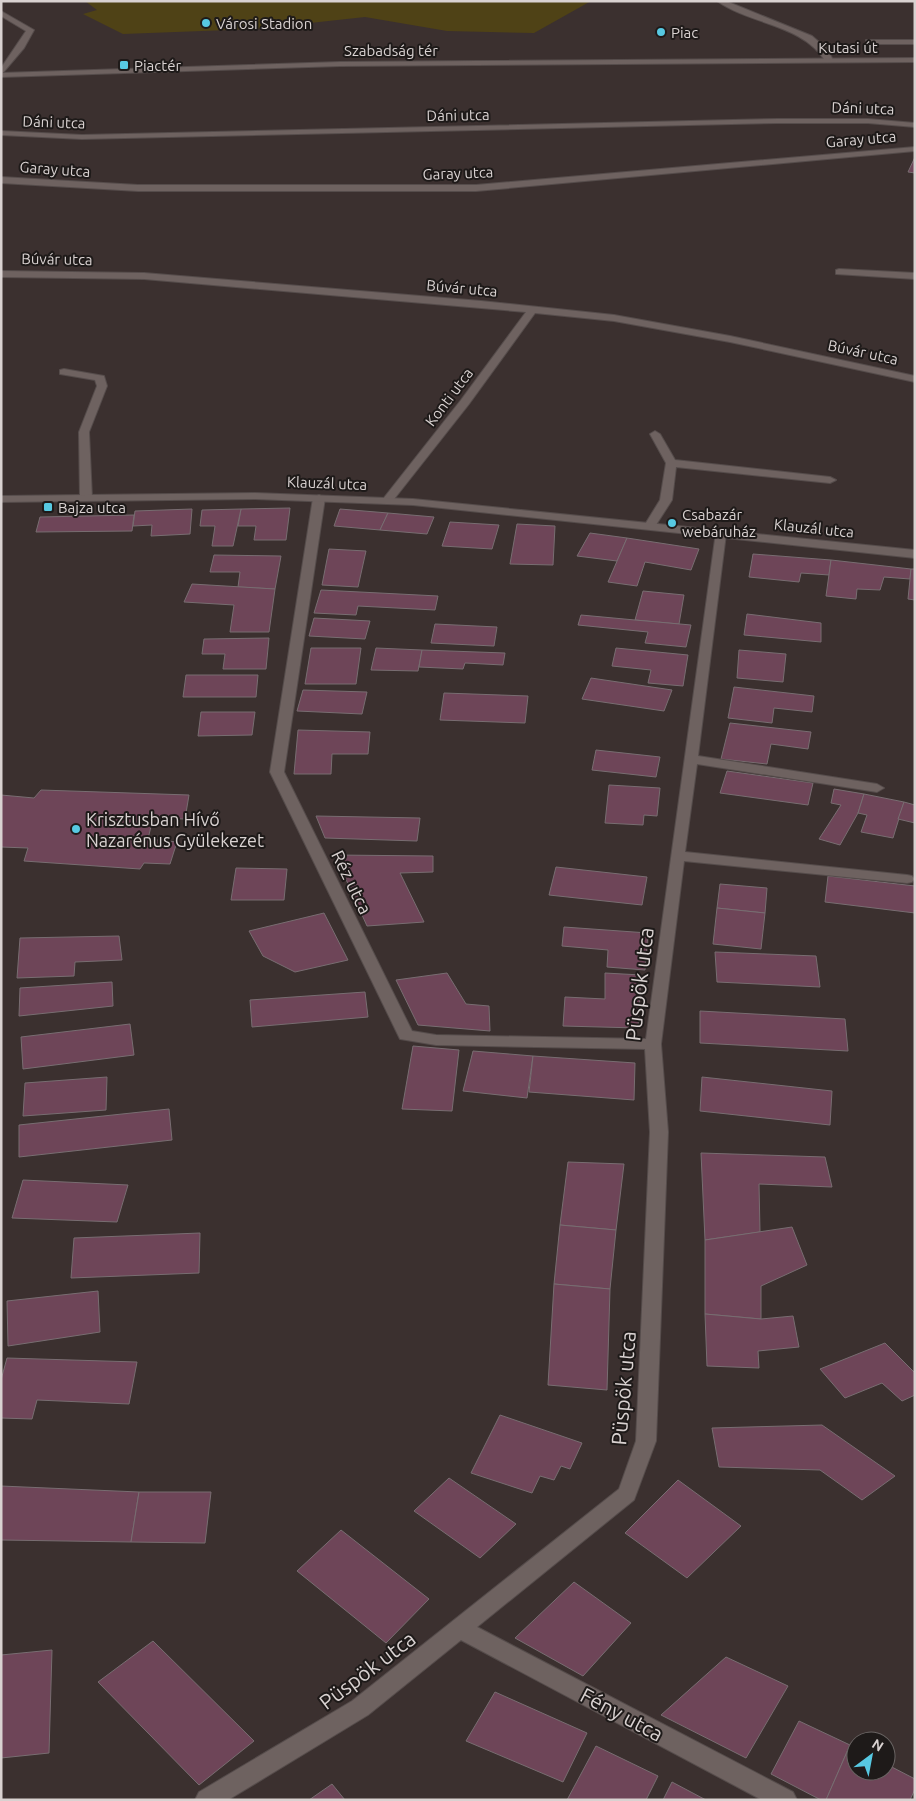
<svg xmlns="http://www.w3.org/2000/svg" width="916" height="1801" viewBox="0 0 916 1801" font-family="Ubuntu,sans-serif">
<rect width="100%" height="100%" fill="#3b302f"/>
<path fill="#4f4216" d="M85,1H591L534,33L447,31L365,17L255,29L123,34L83,14L97,10Z"/>
<g fill="#6e4558" stroke="#786d71">
<path d="M915,157V173L908,172Z"/>
<path d="M290,508L286,540H254L256,526H238L241,509Z"/>
<path d="M192,509L190,534L151,536L152,525L133,526L135,511Z"/>
<path d="M241,509L233,546H212L215,526H200L202,510Z"/>
<path d="M340,509L388,513L380,530L334,526Z"/>
<path d="M388,513L434,517L427,534L380,530Z"/>
<path d="M134,515L132,531L36,532L40,517Z"/>
<path d="M450,522L499,525L492,549L442,546Z"/>
<path d="M517,524L555,526L553,565L510,564Z"/>
<path d="M590,533L627,538L617,561L577,556Z"/>
<path d="M627,538L699,549L691,570L645,562L637,586L608,582Z"/>
<path d="M329,549L366,551L358,587L322,585Z"/>
<path d="M753,554L831,560L829,575L801,573L799,582L749,577Z"/>
<path d="M214,555L281,556L275,589L238,587L240,572H210Z"/>
<path d="M831,560L911,569L910,579L884,577L880,590L857,589L856,599L826,596Z"/>
<path d="M911,569H915V600L908,599Z"/>
<path d="M192,584L275,589L269,632H230L234,605L184,602Z"/>
<path d="M321,590L438,596L435,610L358,606L356,615L314,613Z"/>
<path d="M643,591L684,595L679,624L635,620Z"/>
<path d="M747,614L821,623V642L744,635Z"/>
<path d="M581,615L635,620L691,625L686,647L645,643L648,632L578,625Z"/>
<path d="M314,618L370,621L365,639L309,636Z"/>
<path d="M435,624L497,627L494,646L431,643Z"/>
<path d="M269,638L266,669H223L225,654H202L204,639Z"/>
<path d="M311,648H361L356,684H305Z"/>
<path d="M376,648L422,650L418,671L371,670Z"/>
<path d="M616,648L688,655L683,686L648,683L651,670L612,666Z"/>
<path d="M422,650L505,653L503,665L465,663L463,669L419,667Z"/>
<path d="M739,650L786,654L783,682L737,678Z"/>
<path d="M186,675H258L256,697H183Z"/>
<path d="M591,678L672,690L664,711L582,699Z"/>
<path d="M734,687L814,696L812,712L774,708L772,723L728,718Z"/>
<path d="M303,690L367,692L362,714L297,711Z"/>
<path d="M444,693L528,696L525,723L440,720Z"/>
<path d="M201,712H255L252,735L198,736Z"/>
<path d="M730,723L811,732L808,749L771,744L767,764L721,759Z"/>
<path d="M298,730L370,732L368,754H332L331,774H294Z"/>
<path d="M596,750L660,757L656,777L592,770Z"/>
<path d="M727,771L813,783L808,805L720,793Z"/>
<path d="M609,785L660,788L657,816L644,815L643,825L605,823Z"/>
<path d="M834,789L864,794L858,813L840,845L819,839L841,805L831,803Z"/>
<path d="M41,790L189,795L185,819L153,818L148,839L177,842L170,864L144,863L140,869L24,861L28,848L1,847V795L34,798Z"/>
<path d="M864,794L904,802L893,838L861,832L867,815L858,813Z"/>
<path d="M904,802L915,805V823L898,819Z"/>
<path d="M316,816L420,818L417,841L325,838Z"/>
<path d="M335,855L433,856V872L400,873L424,922L367,926Z"/>
<path d="M556,867L647,877L642,905L549,895Z"/>
<path d="M236,868L287,869L284,900H231Z"/>
<path d="M828,876L915,886V913L825,902Z"/>
<path d="M720,884L767,888L765,913L717,908Z"/>
<path d="M717,908L765,913L761,949L713,944Z"/>
<path d="M324,913L348,960L295,972L263,956L249,931Z"/>
<path d="M564,927L648,933L645,970L607,967L608,950L562,946Z"/>
<path d="M119,936L122,960L75,962L74,976L17,978L20,938Z"/>
<path d="M715,952L816,956L820,987L717,982Z"/>
<path d="M447,973L466,1004L489,1006L490,1031L418,1025L396,980Z"/>
<path d="M605,973L641,975L638,1028L563,1026L565,997L605,999Z"/>
<path d="M112,982L113,1006L19,1016L20,988Z"/>
<path d="M365,992L368,1017L252,1027L250,1000Z"/>
<path d="M700,1011L845,1019L848,1051L700,1043Z"/>
<path d="M130,1024L134,1055L23,1069L21,1037Z"/>
<path d="M413,1046L459,1050L452,1111L402,1109Z"/>
<path d="M473,1051L533,1056L527,1098L463,1091Z"/>
<path d="M533,1056L635,1063L634,1100L529,1092Z"/>
<path d="M107,1077L106,1110L23,1116L25,1083Z"/>
<path d="M702,1077L832,1091L830,1125L700,1111Z"/>
<path d="M169,1109L172,1140L19,1157V1125Z"/>
<path d="M701,1153L825,1157L832,1187L759,1184L760,1232L705,1240Z"/>
<path d="M568,1162L624,1164L616,1230L560,1225Z"/>
<path d="M23,1180L128,1185L117,1222L12,1218Z"/>
<path d="M560,1225L616,1230L610,1289L554,1284Z"/>
<path d="M792,1227L807,1265L761,1286V1319L705,1314V1240Z"/>
<path d="M200,1233L199,1273L71,1278L74,1238Z"/>
<path d="M554,1284L610,1289L607,1390L548,1385Z"/>
<path d="M98,1291L100,1332L8,1346L7,1301Z"/>
<path d="M705,1314L761,1319L793,1316L799,1347L758,1351L759,1368L707,1366Z"/>
<path d="M885,1343L915,1373V1395L902,1401L882,1383L845,1398L820,1369Z"/>
<path d="M7,1358L137,1362L129,1404L37,1400L32,1419L1,1418V1380Z"/>
<path d="M500,1415L582,1443L570,1469L561,1466L554,1480L540,1476L532,1493L471,1473Z"/>
<path d="M822,1425L895,1476L862,1500L820,1470L719,1467L712,1428Z"/>
<path d="M449,1478L516,1524L480,1558L414,1511Z"/>
<path d="M678,1480L741,1526L687,1578L625,1533Z"/>
<path d="M1,1486L139,1492L131,1542L1,1540Z"/>
<path d="M139,1492H211L205,1543L131,1542Z"/>
<path d="M341,1530L429,1599L386,1643L297,1571Z"/>
<path d="M574,1582L631,1623L583,1676L515,1638Z"/>
<path d="M153,1641L254,1741L199,1785L98,1682Z"/>
<path d="M52,1650L49,1753L1,1758V1655Z"/>
<path d="M726,1657L788,1686L746,1758L661,1715Z"/>
<path d="M495,1692L587,1733L563,1782L466,1741Z"/>
<path d="M799,1721L850,1745L826,1800H821L771,1774Z"/>
<path d="M850,1745L856,1748V1771H886V1764L915,1779V1789L910,1800H826Z"/>
<path d="M596,1746L658,1776L646,1800H567Z"/>
<path d="M672,1782L706,1800H663Z"/>
<path d="M332,1784L345,1800H309Z"/>
</g>
<g fill="none" stroke-linecap="round" stroke-linejoin="round">
<defs>
<g id="street">
<path d="M717,1H726L812,36L827,49L833,60L826,62C803,24 751,25 717,1Z"/>
<path d="M1,11L34,30L24,48L1,75V68L26,31L1,16Z"/>
<rect x="866" y="40" width="49" height="4"/>
<path d="M778,119H868L915,123V127L868,123H778L82,139L1,135V131L82,135Z"/>
<path d="M915,147V151L476,191H138L1,183V177L138,185H476Z"/>
<path d="M839,269L915,273V279L836,274V270Z"/>
<path d="M1,271L144,273L481,301L614,315L730,336L915,376V382L730,342L614,321L535,313L469,404L391,503L387,504L381,501L383,499L461,400L526,312L144,279L1,277Z"/>
<path d="M64,369L104,376L107,386L89,432L92,498L86,501L80,498L79,432L97,386L95,380L60,374V370Z"/>
<path d="M655,431L660,434L675,460L830,477L836,480L830,483L676,467L672,500L654,528H646L644,526L660,500L666,463L650,434Z"/>
<path d="M319,495L325,498L284,772L412,1031L436,1035L646,1039L716,532H724L726,534L698,756L877,784L884,788L877,792L697,764L685,852L907,875L912,876L914,879L912,882L907,883L684,861L661,1044L668,1132L656,1441L634,1500L477,1627L793,1792L797,1800H762L461,1640L368,1715L228,1800H195L199,1792L352,1701L619,1489L636,1441L650,1132L645,1049L436,1045L400,1039L270,772L313,498Z"/>
</g>
<g id="secondary">
<path d="M915,58V62L340,66L1,77V73L340,62Z"/>
<path d="M255,493L413,499L915,550V558L413,505L255,499L1,502V496Z"/>
</g>
</defs>
<use href="#street" stroke="#554c4b" stroke-width="2"/>
<use href="#secondary" stroke="#554c4b" stroke-width="2"/>
<use href="#street" fill="#6e6260" fill-rule="evenodd"/>
<use href="#secondary" fill="#6e6260" fill-rule="evenodd"/>
</g>
<g fill="#57c9e2" stroke="#1e1a19" stroke-width="2">
<circle cx="206" cy="23" r="5"/>
<circle cx="661" cy="32" r="5"/>
<rect x="119" y="60" width="10" height="10" rx="2.5"/>
<rect x="43" y="502" width="10" height="10" rx="2.5"/>
<circle cx="672" cy="523" r="5"/>
<circle cx="76" cy="829" r="5"/>
</g>
<g text-anchor="middle" dominant-baseline="central" stroke-width="4" stroke-linejoin="round" paint-order="stroke">
<g font-size="15" fill="#d9d2d1" stroke="#1e1a19" text-anchor="start">
<text x="216" y="23">Városi Stadion</text>
<text x="671" y="32">Piac</text>
<text x="134" y="65">Piactér</text>
<text x="58" y="507">Bajza utca</text>
<text x="682" y="514">Csabazár<tspan x="682" dy="17">webáruház</tspan></text>
</g>
<g font-size="15" fill="#d9d2d1" stroke="#1e1a19">
<text x="848" y="47">Kutasi út</text>
<text x="391" y="50">Szabadság tér</text>
<text transform="translate(863 108) rotate(2)">Dáni utca</text>
<text transform="translate(458 115) rotate(-1)">Dáni utca</text>
<text transform="translate(54 122) rotate(2)">Dáni utca</text>
<text transform="translate(861 139) rotate(-5)">Garay utca</text>
<text transform="translate(55 169) rotate(4)">Garay utca</text>
<text transform="translate(458 173) rotate(-2)">Garay utca</text>
<text transform="translate(57 259) rotate(1)">Búvár utca</text>
<text transform="translate(462 288) rotate(5)">Búvár utca</text>
<text transform="translate(863 352) rotate(12)">Búvár utca</text>
<text transform="translate(449 397) rotate(-53)">Konti utca</text>
<text transform="translate(327 483) rotate(2)">Klauzál utca</text>
<text transform="translate(814 528) rotate(6)">Klauzál utca</text>
</g>
<g font-size="18" fill="#d9d2d1" stroke="#1e1a19" text-anchor="start">
<text x="86" y="819">Krisztusban Hívő<tspan x="86" dy="21">Nazarénus Gyülekezet</tspan></text>
</g>
<g font-size="18" fill="#d9d2d1" stroke="#1e1a19">
<text transform="translate(352 882) rotate(64)">Réz utca</text>
</g>
<g font-size="21" fill="#d9d2d1" stroke="#1e1a19">
<text transform="translate(639 984) rotate(-83)">Püspök utca</text>
<text transform="translate(623 1388) rotate(-85)">Püspök utca</text>
<text transform="translate(367 1670) rotate(-37)">Püspök utca</text>
<text transform="translate(622 1714) rotate(28)">Fény utca</text>
</g>
</g>
<rect width="916" height="1801" fill="none" stroke="#d9d2d1" stroke-width="5"/>
<g transform="translate(871 1756) rotate(32)"><circle r="24" fill="#1e1a19" stroke="#696463"/>
<path d="M0-4L9 19L0 12L-9 19Z" fill="#57c9e2"/>
<text y="-8" font-size="14" font-weight="bold" text-anchor="middle" fill="#d9d2d1">N</text>
</g>
</svg>
